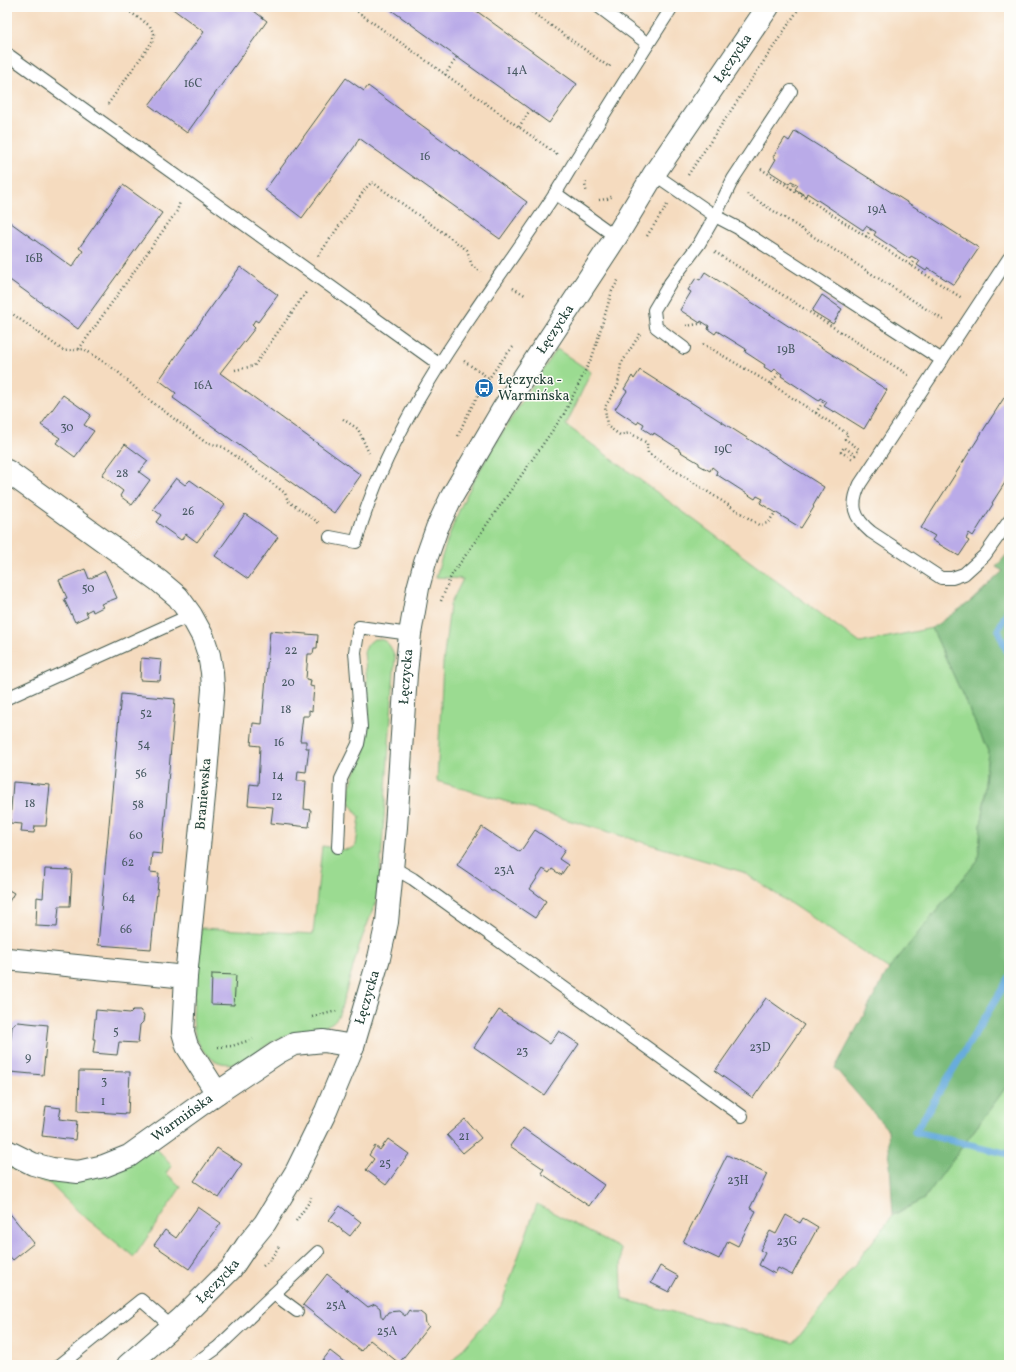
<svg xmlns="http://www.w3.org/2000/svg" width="1016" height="1372" viewBox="0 0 1016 1372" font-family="Vollkorn,serif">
<rect width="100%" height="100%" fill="#fdfcf7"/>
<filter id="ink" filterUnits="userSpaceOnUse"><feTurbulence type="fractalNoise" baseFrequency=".025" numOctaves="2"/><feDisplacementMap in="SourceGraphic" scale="8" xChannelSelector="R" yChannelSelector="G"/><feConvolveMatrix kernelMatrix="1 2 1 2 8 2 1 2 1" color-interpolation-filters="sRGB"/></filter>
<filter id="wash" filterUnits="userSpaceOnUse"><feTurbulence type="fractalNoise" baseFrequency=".012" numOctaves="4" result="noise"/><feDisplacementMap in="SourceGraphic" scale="16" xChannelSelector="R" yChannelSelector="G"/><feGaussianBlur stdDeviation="0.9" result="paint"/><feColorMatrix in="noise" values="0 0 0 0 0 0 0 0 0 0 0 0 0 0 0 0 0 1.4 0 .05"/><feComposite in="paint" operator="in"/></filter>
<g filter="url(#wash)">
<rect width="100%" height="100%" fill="#f5dbbf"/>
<g fill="#9bdb91" stroke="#5d8c62">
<path d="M557,349L591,372L566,425L860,643L932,628L988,751L978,860L889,969L743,872L437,781L443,664L450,605L463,579L436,577C444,548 454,519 468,492C494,442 526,396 557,349Z"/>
<path d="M374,639C387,638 391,646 395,657L379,891L377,899L359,946L339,1015C330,1030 311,1029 295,1033C290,1034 286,1036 281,1038C265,1044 252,1059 236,1063C213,1068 197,1049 194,1029C192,1016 194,1002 195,989C197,969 199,948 201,928L313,934L322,846C332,847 350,854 356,845L360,817C352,809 348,801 350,790C351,774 363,762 366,747C372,716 367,683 364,652L368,644Z"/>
<path d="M1009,1083V1365H449L501,1305L537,1204L621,1249L622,1299L794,1343L893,1215L924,1199Z"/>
<path d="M155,1147L172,1165L166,1173L181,1187L134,1257L81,1214L50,1184L13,1169L7,1168V1158L40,1174Z"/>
</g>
<path fill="#7cbb7b" stroke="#4e7c58" d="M1009,552V1083L924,1199L893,1215L888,1130L835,1068L889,969L978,860L988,751L932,628L970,602L1003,571L996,567Z"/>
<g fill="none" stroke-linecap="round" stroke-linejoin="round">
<g stroke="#67acdd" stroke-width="7">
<path d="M1009,608L998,630L1009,656"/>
<path d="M1009,978L915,1132L1009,1154"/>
</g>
</g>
<g id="blocks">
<g fill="#baabe8">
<path d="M170,7H250V8L267,21L187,133L149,105L204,32Z"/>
<path d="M387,7H471L577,84L549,123Z"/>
<path d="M346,78L364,91L368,86L527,202L500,239L359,138L355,146L302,218L265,190Z"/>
<path d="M795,131L979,248L954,285L928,268L926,271L917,265L920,261L911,256L910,259L874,235L876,232L866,226L863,230L807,193L806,196L795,189L798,185L795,183L791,181L789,184L769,171L776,159L773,157L785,138L789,141Z"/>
<path d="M123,185L162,213L78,329L7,278V220L72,267L83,251L79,248Z"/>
<path d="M240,267L278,295L258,322L255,320L252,325L255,328L220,373L361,475L334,513L173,398L176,393L159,380Z"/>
<path d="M705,272L887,390L864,429L835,411L834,412L824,406L827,402L820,398L819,401L781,376L782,374L779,372L775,369L772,372L764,367L765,365L745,352L746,349L717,331L715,334L708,329L709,326L701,321L700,323L680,310L691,292L688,290L696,278L700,280Z"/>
<path d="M822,295L842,309L833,324L812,311Z"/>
<path d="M640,370L824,487L813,506L814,507L801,528L760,503L763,499L757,496L755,499L716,474L717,471L712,467L710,471L699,465V463L679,451V449L654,433L653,435L642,428L644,424L639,421L637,424L615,409L627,391L624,389L632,376L634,379Z"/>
<path d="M1009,390V479L1008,478L992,503L993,504L973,536L969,533L966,539L969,541L959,556L932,540L935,536L921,528Z"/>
<path d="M63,395L91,415L84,425L94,431L75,457L56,443L60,438L41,425Z"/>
<path d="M125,444L148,461L139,472L150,480L132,505L120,496L123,491L102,475Z"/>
<path d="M176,478L185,485L190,480L225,505L197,542L186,534L181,540L156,522L161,515L153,509Z"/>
<path d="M245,514L278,537L248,579L215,556Z"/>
<path d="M85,569L89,579L105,571L117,598L101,604L103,607L93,612L92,609L86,612L88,616L75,622L64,599L67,598L59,580Z"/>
<path d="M270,631L318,635L317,648H314L313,654H308L306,679L311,680L310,686L314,687L312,711L309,710V716H303L300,741H306V748H309L306,772L298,771L297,781H306L304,809L311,810L309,827L271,823L273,807L248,805L250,784L258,785L260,746L251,745L253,723L262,724Z"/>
<path d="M141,658L162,660L160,681L140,680Z"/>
<path d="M121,694L175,699L162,854L152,853L150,872L159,873L151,949L98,945Z"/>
<path d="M13,782L50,785L46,826H35L34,833L21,832L22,824L10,823Z"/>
<path d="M482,827L520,852L535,830L565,850L559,859L568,865L561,875L552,869L549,873L543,869L530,889L546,901L535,918L494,891H491L485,884L457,865Z"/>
<path d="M45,869L72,870L70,906H59L57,927L36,926L37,897L43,898Z"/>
<path d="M7,889L14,893L7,905Z"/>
<path d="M212,974L236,975L234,1005L211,1004Z"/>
<path d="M766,998L804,1025L753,1098L715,1071Z"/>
<path d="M96,1010L130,1013L133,1010H140L144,1016L143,1022L140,1025L138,1043L119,1042L117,1055L93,1053L95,1039H93Z"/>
<path d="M499,1010L550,1044L559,1031L579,1044L544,1095L474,1047Z"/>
<path d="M18,1022L48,1025L43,1075L10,1072L8,1095H7V1044L10,1045L12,1027L15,1023Z"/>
<path d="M79,1071L130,1072L128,1114L78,1111Z"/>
<path d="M46,1106L61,1108L59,1119L77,1121L75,1140L42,1136Z"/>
<path d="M465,1119L481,1138L463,1153L447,1135Z"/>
<path d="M523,1128L604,1185L589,1206L541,1173L544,1169L510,1146Z"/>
<path d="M388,1139L409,1154L386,1185L366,1170L374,1159L369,1155L375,1146L380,1150Z"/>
<path d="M217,1148L242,1164L219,1198L194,1181Z"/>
<path d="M727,1155L767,1174L750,1208L756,1211L738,1246L728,1241L719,1259L683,1242Z"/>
<path d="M340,1206L361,1222L350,1236L329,1220Z"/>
<path d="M198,1207L221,1223L189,1269L154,1245L165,1230L176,1238Z"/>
<path d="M7,1210L34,1243L13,1260L7,1253Z"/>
<path d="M786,1215L800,1223L803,1218L818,1227L792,1275L778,1268L775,1274L759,1265L765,1253L760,1250L770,1231L776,1234Z"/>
<path d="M660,1266L678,1276L669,1292L651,1283Z"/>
<path d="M327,1274L368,1307L375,1304L380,1308L381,1316L383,1319L388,1312L399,1311L405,1316L409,1310L412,1312H420L425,1316L426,1324L429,1326L399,1363L370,1340L361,1351L303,1305Z"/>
<path d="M330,1351L348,1365H319Z"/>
</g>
</g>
</g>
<g filter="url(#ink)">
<use href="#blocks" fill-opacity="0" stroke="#3f5549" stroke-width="1"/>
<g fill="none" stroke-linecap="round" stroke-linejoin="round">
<defs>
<g id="lane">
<path d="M599,7L648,44"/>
<path d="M7,54L440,365"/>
<path d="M654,174L715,216L738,228L942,360"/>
<path d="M555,193L616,237"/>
<path d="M1009,258L860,484C850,505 853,517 871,532L941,578H952L964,574L985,555L1009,521"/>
<path d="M684,348L656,327L654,310L670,283L699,244L715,216L733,179L791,91"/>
<path d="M330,537L356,542C391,416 476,313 547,206C559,189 569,170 580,153C610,104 641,55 672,7"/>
<path d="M7,698L191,615"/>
<path d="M338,847L341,779L358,744L361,727L355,652L359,627L410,634"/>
<path d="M392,867L413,879L742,1116"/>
<path d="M274,1294L297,1311"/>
<path d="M60,1365L141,1300L172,1327"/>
<path d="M193,1365L217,1348L318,1252"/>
</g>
<g id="street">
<path d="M7,471L159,581L178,597L191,615L203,637L209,655L212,672L213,689L205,786L186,977L183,1032L187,1046L217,1093"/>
<path d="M7,959L186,977"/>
<path id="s1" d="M7,1151L33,1164L52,1169L78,1172L104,1166L129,1156L217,1093L277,1053L294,1044L324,1041L353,1046"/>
</g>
<g id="secondary">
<path id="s2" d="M128,1365L182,1318L231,1269L247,1245L265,1223L296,1172L326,1111L353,1046L379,958L387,922L396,827L406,674L410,634L418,588L425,562L437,528L451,498L503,409L616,237L654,174L768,7"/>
</g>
</defs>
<use href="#lane" stroke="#3f5549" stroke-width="14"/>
<use href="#street" stroke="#3f5549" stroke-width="24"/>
<use href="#secondary" stroke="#3f5549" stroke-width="24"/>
<g stroke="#3f5549" stroke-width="2.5" stroke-dasharray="1 3" stroke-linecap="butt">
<path d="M351,7L558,155"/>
<path d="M525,7L609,67L611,64"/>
<path d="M445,75L457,57"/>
<path d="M108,104L152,42L154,34L150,26L123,7"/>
<path d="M519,127L530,110"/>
<path d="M761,169L962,298"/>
<path d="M688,175L800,7"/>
<path d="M586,182L585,185L587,193"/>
<path d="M791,189L795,183"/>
<path d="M747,194L945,321"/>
<path d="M599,200L607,199L613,196"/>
<path d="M647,236L667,205"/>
<path d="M866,237L871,229"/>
<path d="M715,252L910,376"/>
<path d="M318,256L366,188L372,182L467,250L472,266L481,272"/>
<path d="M911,266L916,259"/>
<path d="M513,288L525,295"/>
<path d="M7,310L64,351L84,349L117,371L144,396L205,442L223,447L285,493L288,501L319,523"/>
<path d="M686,326L705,323"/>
<path d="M640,334L621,364L618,385L605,407L607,426L620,435L630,433L647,443L648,453L759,525L768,523L775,513"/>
<path d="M703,344L771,384L848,434L845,439L859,449L855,455L844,447L841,452L854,460"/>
<path d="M79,349L177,211L180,202"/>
<path d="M464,361L490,379"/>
<path d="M235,370L254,366L307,291"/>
<path d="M771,384L779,372"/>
<path d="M816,413L824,400"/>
<path d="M343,419L358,429L369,453"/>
<path d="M458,436C470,406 492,370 514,346"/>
<path d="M441,601L451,576L564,414L593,355L612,291L619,279"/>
<path d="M312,1017L337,1011"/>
<path d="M218,1047L232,1046L253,1039"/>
<path d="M296,1221L310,1201L311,1197"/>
<path d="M263,1266L270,1260L280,1245"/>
</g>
<use href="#lane" stroke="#fff" stroke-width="12"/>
<use href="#street" stroke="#fff" stroke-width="22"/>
<use href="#secondary" stroke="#fff" stroke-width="22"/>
</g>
</g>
<defs>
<symbol id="bus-disc" viewBox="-11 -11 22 22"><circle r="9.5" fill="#1f6fb2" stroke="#fdfcf7"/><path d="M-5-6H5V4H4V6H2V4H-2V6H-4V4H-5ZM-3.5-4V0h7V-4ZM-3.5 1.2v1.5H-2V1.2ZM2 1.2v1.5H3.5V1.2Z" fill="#fff"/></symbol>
</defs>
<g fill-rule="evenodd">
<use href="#bus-disc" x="473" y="377" width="22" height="22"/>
</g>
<g text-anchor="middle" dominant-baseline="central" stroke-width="3" stroke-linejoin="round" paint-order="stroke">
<g font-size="12" fill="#465861">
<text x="517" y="71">14A</text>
<text x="193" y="84">16C</text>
<text x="425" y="157">16</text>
<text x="877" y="210">19A</text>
<text x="34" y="259">16B</text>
<text x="786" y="350">19B</text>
<text x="203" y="386">16A</text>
<text x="67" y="428">30</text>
<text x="723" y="450">19C</text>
<text x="122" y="474">28</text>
<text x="188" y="512">26</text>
<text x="88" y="589">50</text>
<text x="291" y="651">22</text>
<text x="288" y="683">20</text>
<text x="286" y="710">18</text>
<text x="146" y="714">52</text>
<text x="279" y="743">16</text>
<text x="144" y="745">54</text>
<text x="141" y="774">56</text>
<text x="278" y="776">14</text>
<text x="277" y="797">12</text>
<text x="30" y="804">18</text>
<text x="138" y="805">58</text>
<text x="136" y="836">60</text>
<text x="128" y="863">62</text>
<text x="504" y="871">23A</text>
<text x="129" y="898">64</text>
<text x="126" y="930">66</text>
<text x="116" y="1032">5</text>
<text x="760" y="1048">23D</text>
<text x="522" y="1052">23</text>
<text x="28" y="1058">9</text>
<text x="104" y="1082">3</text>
<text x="103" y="1102">1</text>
<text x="464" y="1137">21</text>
<text x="385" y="1164">25</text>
<text x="738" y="1181">23H</text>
<text x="787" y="1242">23G</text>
<text x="336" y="1306">25A</text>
<text x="387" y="1332">25A</text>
</g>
<g font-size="14" fill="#1f3d34" stroke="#fdfcf7">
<text stroke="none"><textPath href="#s2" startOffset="1479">Łęczycka</textPath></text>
<text stroke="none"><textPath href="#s2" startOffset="1155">Łęczycka</textPath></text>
<text stroke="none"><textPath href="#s2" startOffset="771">Łęczycka</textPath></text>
<text transform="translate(204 794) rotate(-85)">Braniewska</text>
<text stroke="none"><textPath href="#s2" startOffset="447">Łęczycka</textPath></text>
<text stroke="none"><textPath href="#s1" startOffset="194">Warmińska</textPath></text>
<text stroke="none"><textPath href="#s2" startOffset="123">Łęczycka</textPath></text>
</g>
<g font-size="14" fill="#1f3d34" stroke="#fdfcf7" text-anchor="start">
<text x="498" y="380">Łęczycka -<tspan x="498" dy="16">Warmińska</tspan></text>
</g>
</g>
<rect width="1016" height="1372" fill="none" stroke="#fdfcf7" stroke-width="24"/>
</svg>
